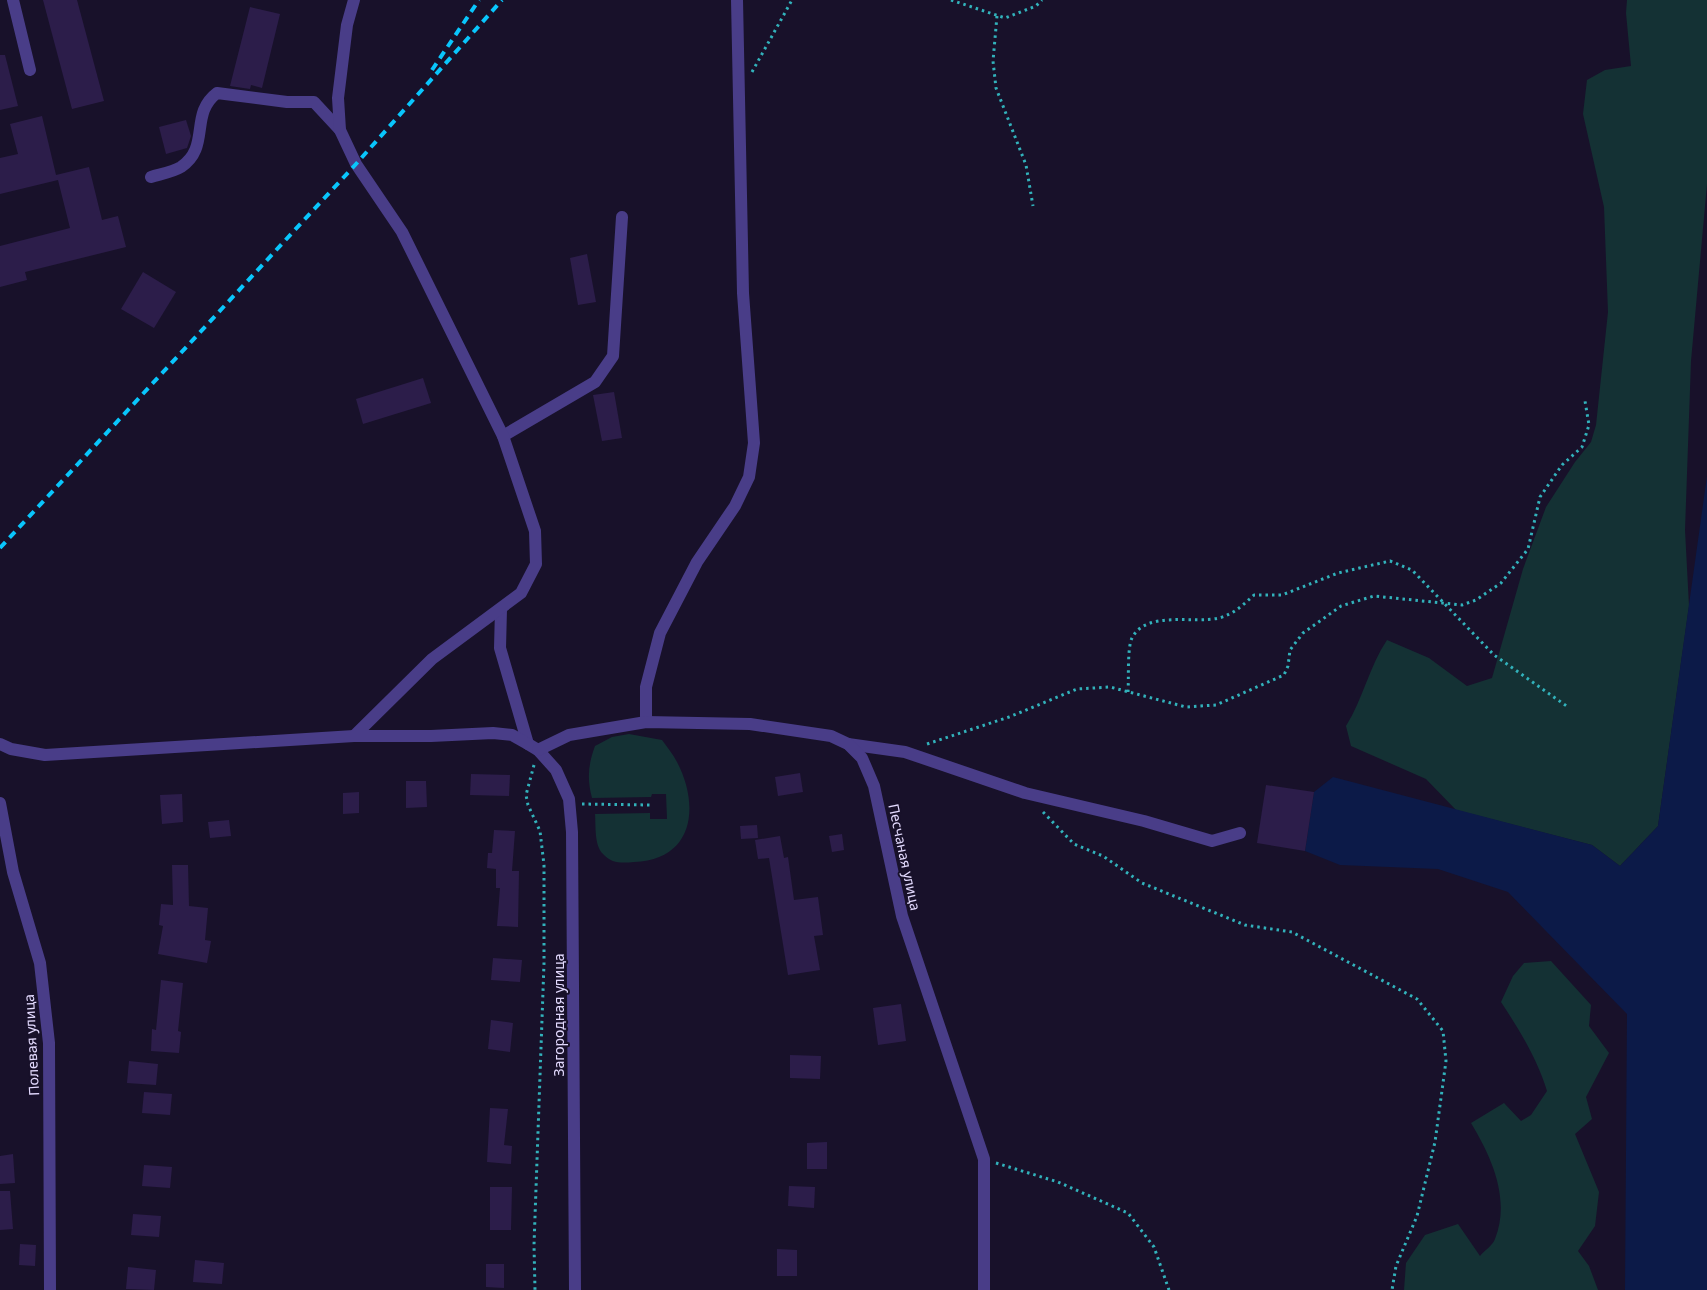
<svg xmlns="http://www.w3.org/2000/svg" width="1707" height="1290" viewBox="0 0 1707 1290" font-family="'Noto Sans',sans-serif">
<rect width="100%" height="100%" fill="#18112a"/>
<g fill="#143134">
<path d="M1627,0H1707V184L1691,361L1685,530L1689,606L1658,826L1620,866L1592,845L1456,810L1426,779L1351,746L1346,726C1363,699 1369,667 1387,640L1429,658L1467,686L1492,678L1523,569L1546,507L1575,462L1591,442L1596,425L1608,312L1604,207L1583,114L1587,80L1605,70L1631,66L1626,13Z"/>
<path d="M629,734L662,740C667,747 673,754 677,762C700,806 694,860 634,862C622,863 612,864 603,854C594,845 596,826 595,814L650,813V819H667L666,794H652L651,797L592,798C587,779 588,765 595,746L612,737Z"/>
<path d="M1551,961L1591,1005L1589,1026L1609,1053L1586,1097L1592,1119L1575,1134L1599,1192L1595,1226L1578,1251L1589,1266L1598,1290H1404L1406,1263L1425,1235L1458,1224L1480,1256C1484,1251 1493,1245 1495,1239C1511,1199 1491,1156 1471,1123L1504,1103L1521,1121L1531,1115L1547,1091C1537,1058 1520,1031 1501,1002L1513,976L1524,963Z"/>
</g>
<path fill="#0c1a48" d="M1707,476V1290H1625L1627,1014L1508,892L1438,869L1340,865L1305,851L1314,792L1333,777L1592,845L1620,866L1658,826Z"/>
<g fill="#2c1d4a">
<path d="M43,0H77L104,101L72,109Z"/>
<path d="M250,7L280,14L262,88L251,85L250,89L230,86Z"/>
<path d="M0,55H5L18,106L0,110Z"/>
<path d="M42,116L56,175L89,167L102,220L118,216L126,247L25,272L27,280L0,287V246L70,228L58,180L0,194V158L18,154L10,124Z"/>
<path d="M186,120L191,136L187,148L166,154L159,127Z"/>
<path d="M587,254L596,302L578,305L570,258Z"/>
<path d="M143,272L176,292L154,328L121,309Z"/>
<path d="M423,378L431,403L363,424L356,399Z"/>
<path d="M614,392L622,438L602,441L593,395Z"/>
<path d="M800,773L803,792L778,796L775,777Z"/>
<path d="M471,774L510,775L509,796L470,795Z"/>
<path d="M406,781H426L427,807L406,808Z"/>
<path d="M1266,785L1314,792L1305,851L1257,843Z"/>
<path d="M359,792V813L343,814V793Z"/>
<path d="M182,794L183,822L162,824L160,795Z"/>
<path d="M229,820L231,836L210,838L208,822Z"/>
<path d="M757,825L758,838L741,839L740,826Z"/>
<path d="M494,830L515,831L512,871H519L518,927L497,926L500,888H496V869L487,868L488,853H492Z"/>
<path d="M842,834L844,850L832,852L829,836Z"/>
<path d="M780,836L784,858L788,857L794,900L818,897L823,935L814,936L820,970L788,975L769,858L758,859L755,840Z"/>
<path d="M172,865H188L189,906L208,908L205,940L211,941L207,963L158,954L163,926L159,925L161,904L173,905Z"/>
<path d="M493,958L522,960L520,982L491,980Z"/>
<path d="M161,980L183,983L178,1031L181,1032L179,1053L151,1051L152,1029L156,1030Z"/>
<path d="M901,1004L906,1041L878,1045L873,1008Z"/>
<path d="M491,1020L513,1023L510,1052L488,1049Z"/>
<path d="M790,1055L821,1056L820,1079L790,1078Z"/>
<path d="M129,1061L158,1064L156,1085L127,1083Z"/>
<path d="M144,1092L172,1094L170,1115L142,1113Z"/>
<path d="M490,1108L508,1109L504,1145L512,1146L511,1164L487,1162Z"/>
<path d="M827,1142V1169H807V1143Z"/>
<path d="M13,1154L15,1183L0,1184V1156Z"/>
<path d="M144,1165L172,1167L170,1188L142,1186Z"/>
<path d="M789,1186L815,1187L814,1208L788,1206Z"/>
<path d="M490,1187H512L511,1230H490Z"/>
<path d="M0,1191H10L13,1229L0,1230Z"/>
<path d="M133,1214L161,1216L159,1237L131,1235Z"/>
<path d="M20,1244L36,1245L35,1266L19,1265Z"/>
<path d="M777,1249L797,1250V1276H777Z"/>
<path d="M195,1260L224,1263L222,1284L193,1282Z"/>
<path d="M486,1264H504V1288L486,1287Z"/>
<path d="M128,1267L156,1270L154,1290L126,1289Z"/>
</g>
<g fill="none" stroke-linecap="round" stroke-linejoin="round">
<g stroke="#32b2bb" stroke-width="3" stroke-dasharray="2.5 4" stroke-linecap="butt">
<path d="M951,0L1005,18L1036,6L1042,0"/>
<path d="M997,16L993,61L996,88L1026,165L1033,206"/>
<path d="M752,72L792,0"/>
<path d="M1128,692C1129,679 1127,648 1132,638C1146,610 1194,624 1219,618C1234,614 1243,605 1254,595H1282L1338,573L1390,561L1412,570L1494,655L1568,707"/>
<path d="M927,744L1009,717L1077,689L1110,687L1186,707L1216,705L1284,675L1288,666L1290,650L1303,633L1341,606L1374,596L1462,605L1476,600L1501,583L1528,549L1540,497L1562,465L1582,447L1589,425L1585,401"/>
<path d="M534,765L526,795L528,805L540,831L544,865V963L534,1245L535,1290"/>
<path d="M582,804L651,805"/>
<path d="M1043,812L1074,844L1103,856L1142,883L1245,925L1292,932L1417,999L1443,1031L1446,1061L1435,1142L1417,1216L1396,1266L1392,1290"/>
<path d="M996,1163L1058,1182L1128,1213L1154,1247L1169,1290"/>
</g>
<g stroke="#493d88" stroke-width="12">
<path d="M13,0L30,70"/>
<path d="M151,177C161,174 173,172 181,167C211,147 189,114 217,93L287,102H314L340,130"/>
<path d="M503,436L595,382L613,356L622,217"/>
<path d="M501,609L500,648L528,744"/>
<path d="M646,722V687L660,633L697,562L735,506L749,477L754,443L743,293L737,0"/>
<path d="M354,736L432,659L521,593L536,564L535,531L503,436L402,232L356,164L340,130L338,98L347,25L354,0"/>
<path d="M0,744L11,749L45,755L354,736H431L493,733L512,735L528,744L538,750L556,770L569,799L572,832L575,1290"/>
<path d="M848,744L905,752L1025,793L1144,821L1212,841L1240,833"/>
<path d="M538,750L569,735L646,722L750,724L831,736L848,744L862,758L874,786L902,916L984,1159V1290"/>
<path d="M0,803L13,872L40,963L49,1043L50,1290"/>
</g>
<g stroke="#09c6fc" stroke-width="4" stroke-dasharray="8 6" stroke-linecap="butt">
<path d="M432,70L479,0"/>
<path d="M0,548L356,164L502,0"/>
</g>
</g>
<g text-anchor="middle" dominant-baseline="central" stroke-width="4" stroke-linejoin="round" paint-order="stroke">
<g font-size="14" fill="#e3dafe" stroke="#18112a">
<text transform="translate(905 857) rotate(78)">Песчаная улица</text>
<text transform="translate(558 1015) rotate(-90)">Загородная улица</text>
<text transform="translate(31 1045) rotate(-93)">Полевая улица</text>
</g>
</g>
</svg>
